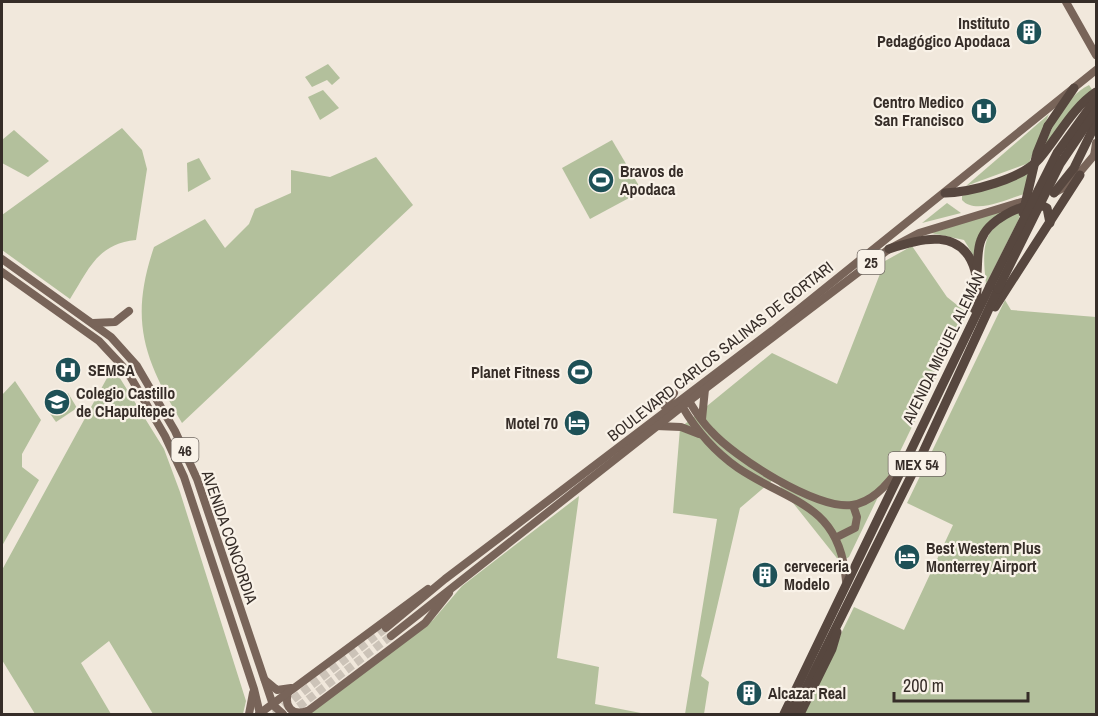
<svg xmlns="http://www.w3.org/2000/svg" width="1098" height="716" viewBox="0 0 1098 716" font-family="'Archivo Narrow',sans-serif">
<rect width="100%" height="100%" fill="#f1e8dc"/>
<g fill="#b3c09c">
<path d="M328,64L340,78L332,85L327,80L312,87L305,77Z"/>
<path d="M1089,85L1093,91L1043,150C1052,126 1064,98 1089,85Z"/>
<path d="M323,90L339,108L320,120L308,97Z"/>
<path d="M1049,114L1029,163L966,186Z"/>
<path d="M122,128L142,150L147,169L136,240C97,244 89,269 70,299L2,250V215Z"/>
<path d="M14,130L49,161L28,177L2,163V140Z"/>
<path d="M612,140L642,191L590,219L562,168Z"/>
<path d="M376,157L413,205L182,423C144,359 129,321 154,247L205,219L225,248L249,224L255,209L291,193V170L330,177Z"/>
<path d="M199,158L211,179L188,192L187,163Z"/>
<path d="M1030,172L1024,194C1008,199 975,215 962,200V196Z"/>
<path d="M947,203L961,213L922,223Z"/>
<path d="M1005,210C986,224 976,234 975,258L964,240L931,233Z"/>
<path d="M1021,212L1018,221L986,284C982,247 981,226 1021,212Z"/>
<path d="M912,246L947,297L967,313L849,557L840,562L774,479L740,508L701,676L709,682L704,714H685L717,519L673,513L680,428L772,353L837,384L885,261Z"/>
<path d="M1005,300L1011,310L1096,317V714H802L854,607L904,630L953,525L907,503Z"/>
<path d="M113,367L164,449L180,492L246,701L243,714H153L109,641L81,663L111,714H35L2,660V570Z"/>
<path d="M15,381L41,420L22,454V467L39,480L2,546V395Z"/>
<path d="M68,393L77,408L56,422L46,408Z"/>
<path d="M579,496L557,658L599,667L595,704L646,714H309L433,620L462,586Z"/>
</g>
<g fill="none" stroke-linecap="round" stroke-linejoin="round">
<g stroke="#ccc3b8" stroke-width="8" stroke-dasharray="8 4" stroke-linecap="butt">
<path d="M274,714L386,628"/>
<path d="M289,714L391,636"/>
</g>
<g stroke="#786459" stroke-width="8">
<path d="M1066,2L1096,55"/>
<path d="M1094,156L1096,143"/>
<path d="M1054,193L1070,184L1096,153"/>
<path d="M2,259L111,337L137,366L175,431L197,479L273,705L283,714"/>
<path d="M2,272L99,341L127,371L165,436L184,477L254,689L260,714"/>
<path d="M93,323L115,322L129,311"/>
<path d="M689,401C695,411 702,422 711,431C734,457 817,510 852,505C874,502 890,482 901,465"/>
<path d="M682,406C696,430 715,452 738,468C792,504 840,504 846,581"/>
<path d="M665,407L674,393"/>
<path d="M702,419L705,389"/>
<path d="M656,426L681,427L699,434"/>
<path d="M837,537L855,528L857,517L853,505"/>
<path d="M386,628L445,579L773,330L1096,70"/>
<path d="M391,636L689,401L889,249L919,233L1028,200"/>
<path d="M265,680L277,690L291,688"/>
<path d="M288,692C284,707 292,716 307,711"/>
<path d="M249,714L253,693"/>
<path d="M259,714L428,589"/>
<path d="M304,714L425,623L449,593"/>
</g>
<g stroke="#57473f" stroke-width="9">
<path d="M1048,126L1074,88"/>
<path d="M945,193C971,192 1022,179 1039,159C1058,137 1072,108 1096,92"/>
<path d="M1054,193L1074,168L1096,123"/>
<path d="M889,249C921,238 963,227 975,271C978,284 978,296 974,309"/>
<path d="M977,273C978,262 977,250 981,240C988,220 1019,205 1039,204L1047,208L1050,223"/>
<path d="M995,307L1080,175"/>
<path d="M784,714L990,286"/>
<path d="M793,714L924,450L998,289"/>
<path d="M800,714L832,649L837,632"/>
</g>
<g stroke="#57473f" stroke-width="9">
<path d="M1023,213L1037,153L1048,126"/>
<path d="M990,286L1057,153L1096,99"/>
<path d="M998,289L1060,164L1096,111"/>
</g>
</g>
<defs>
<symbol id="building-disc" viewBox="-11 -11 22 22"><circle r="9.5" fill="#1e5157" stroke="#f9f2e8"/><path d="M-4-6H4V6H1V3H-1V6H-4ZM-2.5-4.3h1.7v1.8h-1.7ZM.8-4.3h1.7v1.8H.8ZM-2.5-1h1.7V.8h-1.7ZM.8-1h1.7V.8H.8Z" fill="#fff"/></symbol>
<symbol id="hospital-disc" viewBox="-11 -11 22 22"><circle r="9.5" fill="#1e5157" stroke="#f9f2e8"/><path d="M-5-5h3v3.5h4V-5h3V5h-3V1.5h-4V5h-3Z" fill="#fff"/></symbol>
<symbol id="stadium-disc" viewBox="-11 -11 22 22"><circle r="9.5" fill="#1e5157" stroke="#f9f2e8"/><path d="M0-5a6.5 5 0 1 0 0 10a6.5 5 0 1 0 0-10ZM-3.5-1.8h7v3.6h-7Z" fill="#fff"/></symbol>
<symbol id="school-disc" viewBox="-11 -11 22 22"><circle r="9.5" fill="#1e5157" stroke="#f9f2e8"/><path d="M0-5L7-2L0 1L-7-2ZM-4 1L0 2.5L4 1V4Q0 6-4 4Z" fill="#fff"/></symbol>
<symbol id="hotel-disc" viewBox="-11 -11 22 22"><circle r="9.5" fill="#1e5157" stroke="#f9f2e8"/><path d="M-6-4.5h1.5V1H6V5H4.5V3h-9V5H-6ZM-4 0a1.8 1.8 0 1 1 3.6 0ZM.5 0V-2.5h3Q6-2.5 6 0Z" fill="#fff"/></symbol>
</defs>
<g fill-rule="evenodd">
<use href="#building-disc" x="1014" y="17" width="30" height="30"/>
<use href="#hospital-disc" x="969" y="96" width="30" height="30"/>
<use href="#stadium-disc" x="586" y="165" width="30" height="30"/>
<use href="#hospital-disc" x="53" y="355" width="30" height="30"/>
<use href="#stadium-disc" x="565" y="357" width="30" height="30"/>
<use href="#school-disc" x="42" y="387" width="30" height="30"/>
<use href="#hotel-disc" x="562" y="408" width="30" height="30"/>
<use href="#hotel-disc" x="892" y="542" width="30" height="30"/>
<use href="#building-disc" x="750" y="560" width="30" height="30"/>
<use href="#building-disc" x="734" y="678" width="30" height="30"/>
</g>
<g text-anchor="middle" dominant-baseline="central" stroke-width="4.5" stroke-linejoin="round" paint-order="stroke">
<g fill="#f9f2e8" stroke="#706862" stroke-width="1.5">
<rect x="857.5" y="250" width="27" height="24" rx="4.5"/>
<rect x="171.5" y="438" width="27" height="24" rx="4.5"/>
<rect x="888.5" y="452" width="57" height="24" rx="4.5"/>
</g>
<g font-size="15" font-weight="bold" fill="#362d28">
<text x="871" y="262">25</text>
<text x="185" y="450">46</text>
<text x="917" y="464">MEX 54</text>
</g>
<g font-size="16" font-weight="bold" fill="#362d28" stroke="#f9f2e8" text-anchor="start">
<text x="1010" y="23" text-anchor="end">Instituto<tspan x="1010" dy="18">Pedagógico Apodaca</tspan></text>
<text x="964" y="102" text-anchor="end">Centro Medico<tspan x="964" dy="18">San Francisco</tspan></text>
<text x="620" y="171">Bravos de<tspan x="620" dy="18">Apodaca</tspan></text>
<text x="88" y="370">SEMSA</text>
<text x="560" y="372" text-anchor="end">Planet Fitness</text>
<text x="76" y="393">Colegio Castillo<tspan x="76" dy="18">de CHapultepec</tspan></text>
<text x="558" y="423" text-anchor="end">Motel 70</text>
<text x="926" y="548">Best Western Plus<tspan x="926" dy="18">Monterrey Airport</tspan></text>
<text x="784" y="566">cerveceria<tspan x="784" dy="18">Modelo</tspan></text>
<text x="768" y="693">Alcazar Real</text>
</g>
<g font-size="16" fill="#362d28" stroke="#f9f2e8">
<text transform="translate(943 348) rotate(-64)">AVENIDA MIGUEL ALEMÁN</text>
<text transform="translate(720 351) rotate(-38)">BOULEVARD CARLOS SALINAS DE GORTARI</text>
<text transform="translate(230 537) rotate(71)">AVENIDA CONCORDIA</text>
</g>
</g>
<rect width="1098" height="716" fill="none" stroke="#362d28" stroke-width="6"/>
<path d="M894 692v9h134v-9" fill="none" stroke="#362d28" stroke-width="3"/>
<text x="903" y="692" font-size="18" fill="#362d28" stroke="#f9f2e8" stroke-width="4.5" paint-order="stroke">200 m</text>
</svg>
